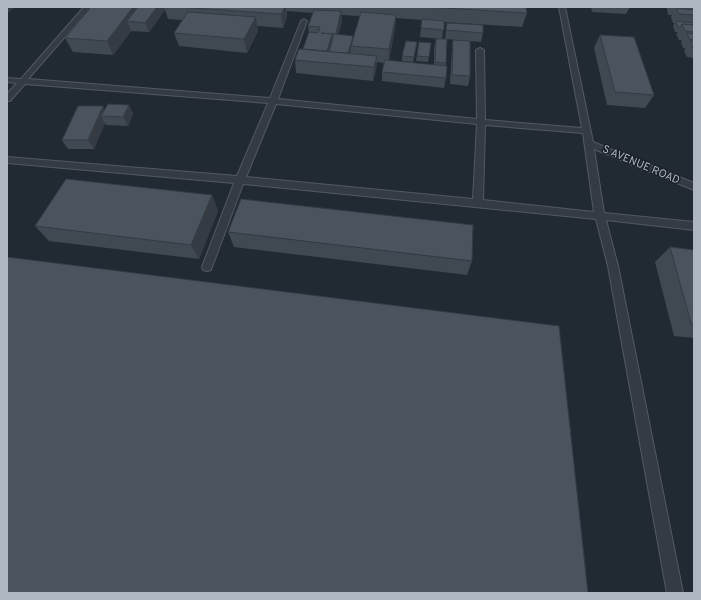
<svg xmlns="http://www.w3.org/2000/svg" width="701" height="600" viewBox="0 0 701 600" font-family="Overpass,sans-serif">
<rect width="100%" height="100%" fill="#212a33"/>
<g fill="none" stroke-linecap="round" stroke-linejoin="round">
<defs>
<path id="lane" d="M84,7H91L28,79L270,98L301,21L304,19L307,21L278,99L477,119L476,50L480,48L484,50L485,120L582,128L559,7H565L593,142L694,183V190L594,149L604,213L694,222V230L606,220L618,266L683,593H667L608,266L596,219L243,184L212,267L211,270L207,271L203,270L202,267L234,183L7,163V157L237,176L268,103L25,84L10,101H7V94L17,83L7,82V78L21,79ZM276,104L477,124L473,199L246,177ZM485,125L583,133L594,212L483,200Z"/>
</defs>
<use href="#lane" stroke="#525962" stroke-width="2"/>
<use href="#lane" fill="#343b44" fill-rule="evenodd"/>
</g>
<g fill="#404852" fill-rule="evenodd">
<path d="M91,7H526L527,13L522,27L444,22L442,39L420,37L422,20L396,18L395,28L389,61L434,65V48L436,39L446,63V78L444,88L382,81V72L384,63L377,62L376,70L373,81L296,73L295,60L303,49L309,33L308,26L313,13L287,11V18L283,28L257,26L258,31L247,53L179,46L174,33L182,20L168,19L165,10L149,32L131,31L113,55L73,52L65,38ZM341,15L360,16L353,40L338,35L342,21Z"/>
<path d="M591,7H630L626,14L592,12Z"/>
<path d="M666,7H694V58L687,57L684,51L686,49L683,48L681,42L682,40H679L676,34L678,32H675L673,26L675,23H673L671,17L672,15H668L667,9V7Z"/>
<path d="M447,23L483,33L481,42L445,39Z"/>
<path d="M600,35L654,95L645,108L607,105L594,48Z"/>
<path d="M453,40L470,76L468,86L450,84L452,49Z"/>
<path d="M419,42L431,43L428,62L416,61Z"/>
<path d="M416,47L413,62L402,61V56Z"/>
<path d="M129,105L133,114L128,126L106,125L105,123L94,149H68L62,140L105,109Z"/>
<path d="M212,195L218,211L199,259L49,241L35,226Z"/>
<path d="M228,232L472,261L467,275L234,247Z"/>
<path d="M670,247L694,250V338L674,336L655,262Z"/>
</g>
<g fill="#343b42">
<path d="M7,7H15L7,14Z"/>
<path d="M133,7H148L127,21L131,31L113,55L107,41Z"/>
<path d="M157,7H164L165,10L149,32L145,23Z"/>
<path d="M285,7H286L287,18L283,28L281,14Z"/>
<path d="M341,11L342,21L336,43V34Z"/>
<path d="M396,15L395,28L388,63L389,49Z"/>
<path d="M256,17L258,31L247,53L244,39Z"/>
<path d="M332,34V44L327,60V51Z"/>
<path d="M353,36V45L351,46V51L348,63V54Z"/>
<path d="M377,56L376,70L373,81L374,67Z"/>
<path d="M129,105L133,114L128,126L123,117Z"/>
<path d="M103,106L108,115L101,116L105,123L94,149L88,140Z"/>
<path d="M212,195L218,211L199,259L191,245Z"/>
</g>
<g fill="#4a545f" stroke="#343b42">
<path d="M91,7H133L107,41L65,38Z"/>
<path d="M138,7H157L145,23L127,21Z"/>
<path d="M177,7H285L281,14Z"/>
<path d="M428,7H526L527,13Z"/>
<path d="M676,8L694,10V15L679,14Z"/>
<path d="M314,10L341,11L336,34L321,33L332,34L327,51L303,49L309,32L318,33L320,27L308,26Z"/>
<path d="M188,12L256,17L244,39L174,33Z"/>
<path d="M361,12L396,15L389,49L351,46Z"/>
<path d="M422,19L444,21V30L421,28Z"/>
<path d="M676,21L694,23V25L682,24L680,27H678Z"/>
<path d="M447,23L483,25V33L446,30Z"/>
<path d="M682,24L694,25V32L685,31Z"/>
<path d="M687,33L694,34V40L689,39Z"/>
<path d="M334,34L353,36L348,53L329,52Z"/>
<path d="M600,35L634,37L654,95L615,92Z"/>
<path d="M436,39H447L446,63L435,62Z"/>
<path d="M453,40L470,41V76L452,75Z"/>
<path d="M406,41L417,42L414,57L402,56Z"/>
<path d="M690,41L694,42V48H693Z"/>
<path d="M419,42L431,43L429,57L417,56Z"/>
<path d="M299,49L377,56L374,67L295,60Z"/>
<path d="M385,60L447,66L446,78L382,72Z"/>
<path d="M108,104L129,105L123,117L101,116Z"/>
<path d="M78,106H103L88,140H62Z"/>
<path d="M66,179L212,195L191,245L35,226Z"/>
<path d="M241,199L473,225L472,261L228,232Z"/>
<path d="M670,247L694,250V324L691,323Z"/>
<path d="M7,257L559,326L588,593H7Z"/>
</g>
<g text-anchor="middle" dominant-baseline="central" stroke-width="3" stroke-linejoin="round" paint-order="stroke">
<g font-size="11" fill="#aeb6c1" stroke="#1a2028">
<text transform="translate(641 165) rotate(23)">S AVENUE ROAD</text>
</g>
</g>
<rect width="701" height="600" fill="none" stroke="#aeb6c1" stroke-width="16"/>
</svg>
